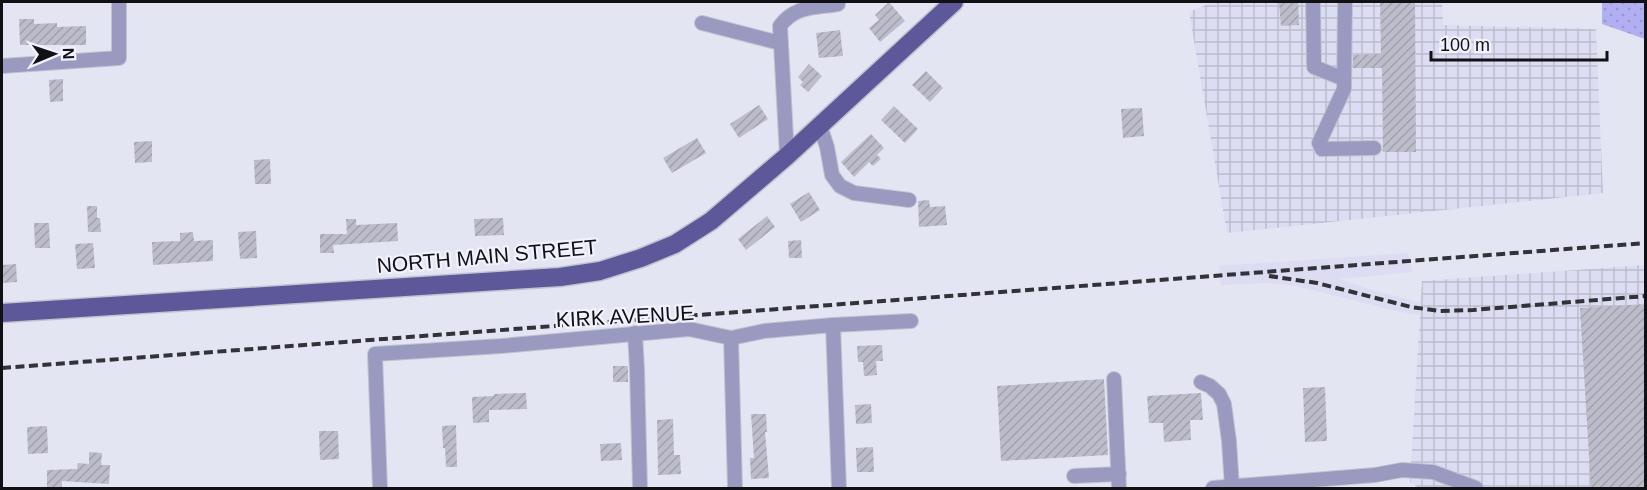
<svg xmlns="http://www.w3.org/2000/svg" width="1647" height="490" viewBox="0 0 1647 490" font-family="Arial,sans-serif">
<defs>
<pattern id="industrial-grid" width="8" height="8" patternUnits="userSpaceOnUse" patternTransform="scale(1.5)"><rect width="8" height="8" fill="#dcdcf2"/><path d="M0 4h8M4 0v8" fill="none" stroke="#bcbccf"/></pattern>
<pattern id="park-dots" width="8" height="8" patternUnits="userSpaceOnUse" patternTransform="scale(1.5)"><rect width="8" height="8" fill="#b1aff1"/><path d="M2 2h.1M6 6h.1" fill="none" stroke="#9796ce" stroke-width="1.8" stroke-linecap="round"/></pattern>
<pattern id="building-hatch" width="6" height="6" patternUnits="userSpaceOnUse" patternTransform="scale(1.5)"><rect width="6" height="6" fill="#bcbcca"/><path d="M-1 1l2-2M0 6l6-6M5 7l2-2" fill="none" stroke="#a1a1ad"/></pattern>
</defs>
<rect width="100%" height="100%" fill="#e4e5f3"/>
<path fill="#dcdcf2" d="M1408,253L1412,272L1339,279L1375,291L1414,301L1453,303L1450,319L1400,312L1312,290L1290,285L1265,283L1221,285L1219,266Z"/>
<g fill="url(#industrial-grid)">
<path d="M1213,2H1442L1443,25L1596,29L1603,193L1227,233L1189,12Z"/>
<path d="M1645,265V488H1419L1410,482L1422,281Z"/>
</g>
<path fill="url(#park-dots)" d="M1602,2H1645V39L1602,24Z"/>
<g fill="url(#building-hatch)">
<path d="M889,2L905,21L880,42L869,28L879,20L875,15Z"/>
<path d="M1279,2H1298L1299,25L1281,26Z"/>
<path d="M1380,2H1415L1416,152H1383L1382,68H1353V55L1381,54Z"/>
<path d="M19,19H34V24L57,23V27L86,26V45H20Z"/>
<path d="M840,30L843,56L819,58L816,33Z"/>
<path d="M809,64L822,76L808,92L800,85L803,82L798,77Z"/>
<path d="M926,71L943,88L930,102L912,85Z"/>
<path d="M63,79V101L50,102L49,80Z"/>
<path d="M759,105L768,119L739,138L730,124Z"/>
<path d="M894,106L918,129L905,143L881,120Z"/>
<path d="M1142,108L1144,136L1123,138L1121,109Z"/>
<path d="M871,134L884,148L877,155L881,159L873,166L869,162L854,177L841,162Z"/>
<path d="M697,138L706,153L672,173L663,158Z"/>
<path d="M152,141V162L135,163L134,142Z"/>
<path d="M270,159L271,184H255L254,160Z"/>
<path d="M809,192L820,210L801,222L790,204Z"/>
<path d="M929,200L930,207L945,206L947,225L919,227L918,201Z"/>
<path d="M87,206H97V218H100L101,232H88Z"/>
<path d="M767,216L775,227L746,250L738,239Z"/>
<path d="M503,218L504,235L475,236L474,219Z"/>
<path d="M346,219H356V225L397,223L398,241L333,245L334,253H320V234H347Z"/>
<path d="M34,223H49L50,248H35Z"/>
<path d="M256,231L257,258L240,259L238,232Z"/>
<path d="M193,232L194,241L213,240V261L153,265L152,242L180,241V233Z"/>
<path d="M801,240L802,258H789L788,241Z"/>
<path d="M93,243L95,268L77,269L75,244Z"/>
<path d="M16,264L17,282L2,283V265Z"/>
<path d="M1646,304V489H1591L1580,308Z"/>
<path d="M882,345L883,361H876L877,375L864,376L863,362H858L857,346Z"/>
<rect x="613" y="366" width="15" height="16"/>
<path d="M1104,379L1108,455L1001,461L997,386Z"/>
<path d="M1325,387L1327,441L1305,442L1303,388Z"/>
<path d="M526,393L527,409L489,410V422L473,423L472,397L494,396V394Z"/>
<path d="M1201,393L1203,420H1190L1191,440L1164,442L1163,423H1149L1147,396Z"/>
<path d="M871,404L872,423L856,424L855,405Z"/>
<path d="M751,414H766L767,432H765L769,478L751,479L750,458H754Z"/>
<path d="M673,419L674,455H680L681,474L658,475L657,420Z"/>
<path d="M456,425L457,467H446L445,448H443L442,426Z"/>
<path d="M47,426L48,453L28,454L27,427Z"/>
<path d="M319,431H338L339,459L320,460Z"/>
<path d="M621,443L622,460L601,461L600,444Z"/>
<path d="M873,447L874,472H857L856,448Z"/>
<path d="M89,452L102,453L101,465H110L109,484L62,481V489H47V470L77,469L78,463L89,464Z"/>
</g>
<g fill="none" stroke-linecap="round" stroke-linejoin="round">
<defs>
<g id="minor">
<path d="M1313,2L1314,67L1344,79"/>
<path d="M1345,2L1344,89L1319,143L1322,149L1374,148"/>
<path d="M702,23L780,43"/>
<path d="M2,66L119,58V2"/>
<path d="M820,126L827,147L832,175L840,186L854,193L909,200"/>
<path d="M787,156L780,26C794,6 814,8 838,4"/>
<path d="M833,325L839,488"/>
<path d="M635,333L637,369L640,488"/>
<path d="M731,338L735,488"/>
<path d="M1114,379L1119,488"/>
<path d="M1201,382L1210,386L1219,394L1224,404L1229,441L1232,487"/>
<path d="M1074,476L1119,474"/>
<path d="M380,488L375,354L501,346L689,329L731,338L764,331L833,325L911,321"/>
<path d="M1213,488L1375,475L1402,470L1433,472L1476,488"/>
</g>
<path id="major" d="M2,313L560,277L600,271L641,258L675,244L711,221L787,156L954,2"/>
</defs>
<use href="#minor" stroke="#c2c3cf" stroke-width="16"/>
<use href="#major" stroke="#c2c3cf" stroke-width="21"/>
<use href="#minor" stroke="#9a99bf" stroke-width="14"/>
<use href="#major" stroke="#5d589a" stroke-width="18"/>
<g stroke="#323238" stroke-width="4" stroke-dasharray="9 4.5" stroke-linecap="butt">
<path d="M1269,276L1317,283L1411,307L1440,311L1473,310L1646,296"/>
<path d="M2,368L1646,243"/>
</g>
</g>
<g text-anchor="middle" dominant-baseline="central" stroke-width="4.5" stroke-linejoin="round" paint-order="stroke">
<g font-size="21" fill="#101015" stroke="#f2f2fe">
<text transform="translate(487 256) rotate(-5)">NORTH MAIN STREET</text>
<text transform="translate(625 316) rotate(-3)">KIRK AVENUE</text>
</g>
</g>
<rect width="1647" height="490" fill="none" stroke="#101015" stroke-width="6"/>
<g transform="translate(54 54) rotate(88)" stroke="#f2f2fe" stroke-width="4.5" paint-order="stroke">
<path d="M0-4.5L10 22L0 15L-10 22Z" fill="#101015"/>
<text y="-9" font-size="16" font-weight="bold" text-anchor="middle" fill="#101015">N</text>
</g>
<path d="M1431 51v9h176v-9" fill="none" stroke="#101015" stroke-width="3"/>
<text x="1440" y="51" font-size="18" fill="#101015" stroke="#f2f2fe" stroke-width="4.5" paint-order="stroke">100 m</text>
</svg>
